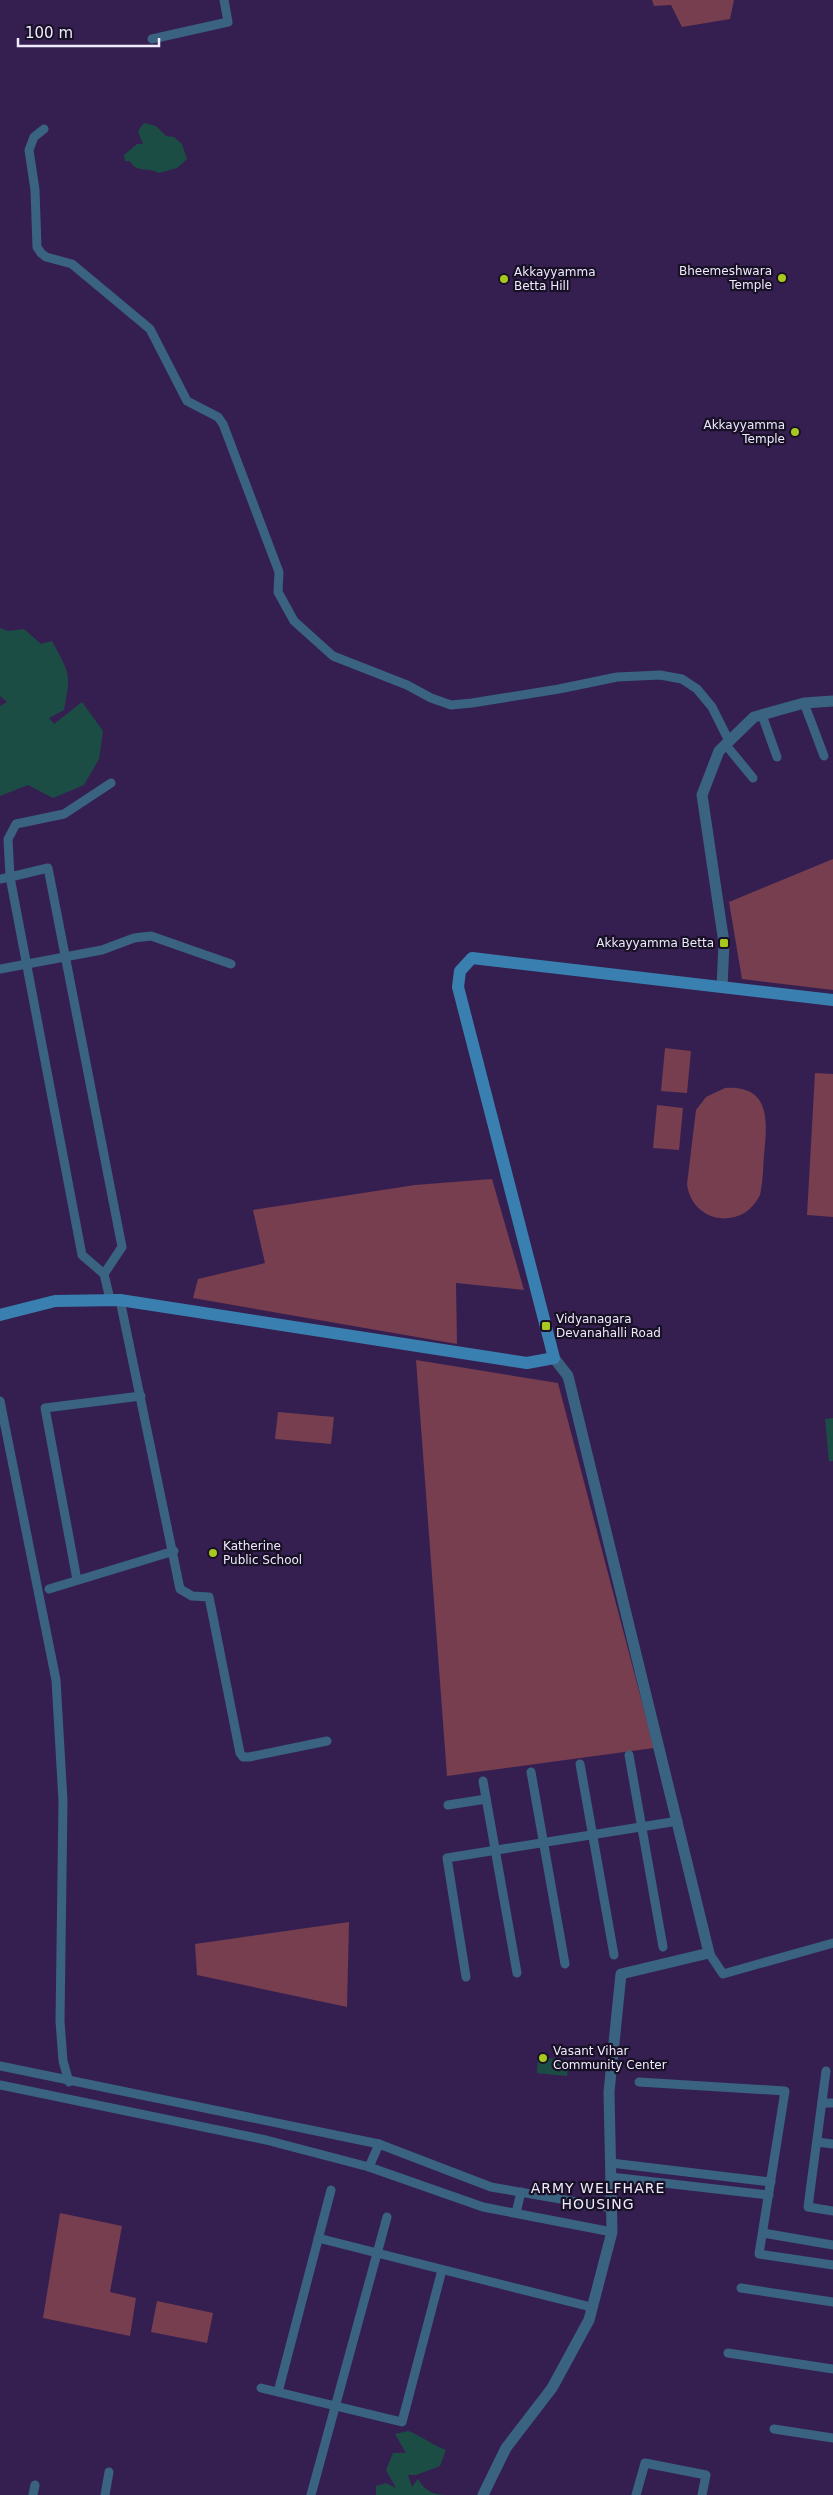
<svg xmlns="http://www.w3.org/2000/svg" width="833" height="2495" viewBox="0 0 833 2495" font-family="'DejaVu Sans',sans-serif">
<rect width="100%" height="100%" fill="#351f51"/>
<g fill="#763e4f">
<path d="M652,0H734L730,19L682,27L671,5L654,6Z"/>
<path d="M833,859V990L742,979L729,902Z"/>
<path d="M665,1048L691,1051L687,1093L661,1091Z"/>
<path d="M815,1073L833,1074V1217L807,1215Z"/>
<path d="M725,1088C772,1085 767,1123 764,1155C763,1168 763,1182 760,1195C743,1231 692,1224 687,1184L696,1110L706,1097Z"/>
<path d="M657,1105L683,1108L679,1150L653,1148Z"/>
<path d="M492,1179L524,1290L456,1283L457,1344L193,1298L198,1279L265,1263L253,1210L415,1185Z"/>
<path d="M416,1360L558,1383L654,1748L447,1776Z"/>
<path d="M278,1412L334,1417L331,1444L275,1439Z"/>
<path d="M349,1922L347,2007L197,1975L195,1944Z"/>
<path d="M60,2213L122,2226L110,2292L136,2298L130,2336L43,2318Z"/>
<path d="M157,2301L213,2313L207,2343L151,2332Z"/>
</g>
<g fill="#1c4d45">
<path d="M144,123L156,126L166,136L174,137L182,144L187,159L177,168L159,173C150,167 135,173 130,161H125L124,155L137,144H143L138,131Z"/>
<path d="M0,628L8,631L24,629L41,644L52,641C70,675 71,672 64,710L49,718L54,724L82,702L103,731L99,759L84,785L53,798L28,785L0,796V706L7,702L0,696Z"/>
<path d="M833,1418V1461H829L825,1419Z"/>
<path d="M538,2057L569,2060L567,2076L537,2073Z"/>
<path d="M408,2431C422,2436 432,2445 446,2450L440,2466L416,2475H408L412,2487L418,2479C427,2495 438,2495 456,2495H376V2486L386,2483L396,2488L386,2470L393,2453H406L395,2434Z"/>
</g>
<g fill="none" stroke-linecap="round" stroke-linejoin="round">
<g stroke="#396381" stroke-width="9">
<path d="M152,39L228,22L224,0"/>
<path d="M44,129L34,137L29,150L35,190L37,247L41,253L46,257L72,264L150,329L187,401L218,417L223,424L279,572L278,592L294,621L333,656L407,685L431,698L451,705L472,703L559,689L617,677L660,675L682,679L697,689L712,707L729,741"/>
<path d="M804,703L824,756"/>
<path d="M762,715L777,757"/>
<path d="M726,745L753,778"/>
<path d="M0,879L10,877L82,1255L104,1274L110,1299"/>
<path d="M0,969L102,950L134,938L151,936L231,964"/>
<path d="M104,1274L122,1247L48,868L10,877L8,839L16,824L64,814L111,783"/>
<path d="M120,1300L180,1589L192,1596L209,1597L240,1753L243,1757H249L327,1741"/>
<path d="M0,1401L56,1680L63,1801L60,2021L63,2061L69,2082"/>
<path d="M77,1580L45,1408L141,1396"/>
<path d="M49,1589L174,1551"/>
<path d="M629,1755L663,1947"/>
<path d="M580,1764L614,1955"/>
<path d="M531,1772L565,1964"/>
<path d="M483,1781L517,1973"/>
<path d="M448,1805L486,1799"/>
<path d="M709,1953L723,1974L833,1943"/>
<path d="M466,1977L447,1858L678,1821"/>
<path d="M0,2066L379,2144L491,2187L612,2208"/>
<path d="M826,2071L808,2207L833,2211"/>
<path d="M639,2082L785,2091L759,2254L833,2265"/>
<path d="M0,2085L266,2140L369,2167L483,2207L612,2232"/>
<path d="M822,2103H833"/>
<path d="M817,2142L833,2144"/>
<path d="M611,2163L771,2182"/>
<path d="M369,2167L379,2144"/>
<path d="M611,2177L769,2195"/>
<path d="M516,2213L521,2192"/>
<path d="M763,2233L833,2245"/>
<path d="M318,2238L591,2307"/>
<path d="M741,2288L833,2302"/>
<path d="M728,2353L833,2369"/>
<path d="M261,2388L402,2422L442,2270"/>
<path d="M278,2392L331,2190"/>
<path d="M774,2429L833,2438"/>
<path d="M33,2495L35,2485"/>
<path d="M105,2495L109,2472"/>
<path d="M311,2495L387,2217"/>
<path d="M636,2495L645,2463L706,2475L702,2495"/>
</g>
<g stroke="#396381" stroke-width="11">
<path d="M722,987L724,943L702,795L719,751L754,717L804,703L833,701"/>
<path d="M483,2495L506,2448L552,2388L589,2320L612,2232L609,2092L621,1974L709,1953L568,1376L554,1358"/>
</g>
<path stroke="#3980b0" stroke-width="12" d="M0,1315L55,1301L120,1300L527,1363L554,1358L458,987L460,971L472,958L833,1000"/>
</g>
<g fill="#a7c81f" stroke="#181025" stroke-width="2">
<circle cx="782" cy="278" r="5"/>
<circle cx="504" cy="279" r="5"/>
<circle cx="795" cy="432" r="5"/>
<rect x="719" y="938" width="10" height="10" rx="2.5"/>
<rect x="541" y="1321" width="10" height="10" rx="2.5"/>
<circle cx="213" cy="1553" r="5"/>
<circle cx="543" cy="2058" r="5"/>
</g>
<g text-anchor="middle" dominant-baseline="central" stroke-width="4.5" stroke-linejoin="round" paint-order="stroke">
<g font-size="12" fill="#efe9fc" stroke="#181025" text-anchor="start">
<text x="772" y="271" text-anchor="end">Bheemeshwara<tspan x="772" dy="14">Temple</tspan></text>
<text x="514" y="272">Akkayyamma<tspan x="514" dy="14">Betta Hill</tspan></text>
<text x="785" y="425" text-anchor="end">Akkayyamma<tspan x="785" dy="14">Temple</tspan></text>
<text x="714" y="943" text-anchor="end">Akkayyamma Betta</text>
<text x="556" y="1319">Vidyanagara<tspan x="556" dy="14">Devanahalli Road</tspan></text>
<text x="223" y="1546">Katherine<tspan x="223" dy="14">Public School</tspan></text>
<text x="553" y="2051">Vasant Vihar<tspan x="553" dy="14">Community Center</tspan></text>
</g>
<g font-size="14" letter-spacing="1" fill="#efe9fc" stroke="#181025">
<text x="598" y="2188">ARMY WELFHARE<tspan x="598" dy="16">HOUSING</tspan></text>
</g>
</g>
<path d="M18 38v8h141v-8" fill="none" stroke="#efe9fc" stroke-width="2.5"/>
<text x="25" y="38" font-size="15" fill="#efe9fc" stroke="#181025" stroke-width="4" paint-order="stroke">100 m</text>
</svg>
